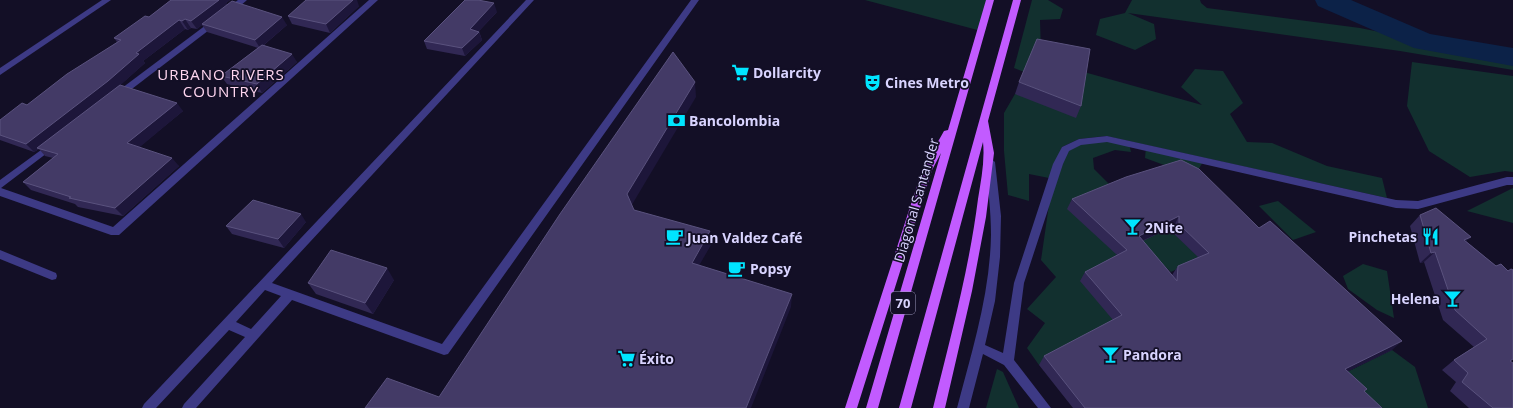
<svg xmlns="http://www.w3.org/2000/svg" width="1513" height="408" viewBox="0 0 1513 408" font-family="'Open Sans',sans-serif">
<rect width="100%" height="100%" fill="#130f26"/>
<g fill="#12302f">
<path d="M865,0H992L985,32Z"/>
<path d="M1032,0H1048L1063,9L1060,19L1040,20L1041,52L1024,72L1014,68Z"/>
<path d="M1132,0H1200L1201,3L1207,8L1360,28L1513,59V70L1400,51L1128,13L1154,24L1156,39L1135,50L1096,35L1100,19L1125,13Z"/>
<path d="M1412,62L1513,76V172L1505,171L1470,177L1429,151L1407,106Z"/>
<path d="M1195,69L1223,71L1243,103L1230,114L1247,142L1272,143L1327,166L1382,178L1387,198L1106,136L1079,139L1062,147L1049,178L1029,174V201L1008,195L1004,151V113L1015,94L1084,72L1202,105L1181,87Z"/>
<path d="M1092,140L1129,144L1131,152L1115,150L1093,158L1094,169L1114,189L1116,254L1122,259L1114,320L1077,345L1039,365L1027,348L1045,323L1027,309L1056,277L1041,260L1051,191L1066,151Z"/>
<path d="M1146,147L1204,160L1193,179L1175,169L1145,158Z"/>
<path d="M1513,188V223L1467,211Z"/>
<path d="M1278,201L1316,232L1293,240L1259,206Z"/>
<path d="M1168,228L1200,258L1171,272L1139,242Z"/>
<path d="M1363,264L1387,271L1394,318L1377,310L1348,289L1343,276Z"/>
<path d="M1392,350L1415,367L1428,408H1365L1347,372Z"/>
<path d="M997,369L1003,372L1019,408H986Z"/>
</g>
<g fill="none" stroke-linecap="round" stroke-linejoin="round">
<path fill="#0c2248" fill-rule="evenodd" d="M1315,0H1351L1430,34L1513,48V66L1414,48L1318,6Z"/>
<g fill="#3d3a85" fill-rule="evenodd">
<path d="M102,0H111L0,75V68Z"/>
<path d="M238,0H247L232,13H226V9Z"/>
<path d="M369,0H378L119,235H111L0,196V180L52,142L57,145L55,147L1,188L113,227Z"/>
<path d="M526,0H534L272,283L442,344L691,0H699L448,354L444,355L292,300L196,408H182L184,404L245,337L229,330L156,408H142L144,404ZM265,290L281,296L251,329L236,322Z"/>
<path d="M214,19L218,22L217,24L120,98H114L113,96L114,94Z"/>
<path d="M1107,136L1396,200L1418,201L1507,177H1513V185H1507L1418,209L1396,208L1107,142L1081,145L1069,151L1063,164L1024,283L1014,360L1051,408H1038L1004,365L983,354L969,408H957C972,351 990,294 991,235C991,211 988,186 985,162L990,158L995,162L1001,216L1000,257L995,301L985,345L1003,353L1014,283L1053,164L1062,147L1079,139Z"/>
<path d="M0,250L56,273L57,276L56,279L52,280L0,259Z"/>
</g>
<g fill="#c25bff" fill-rule="evenodd">
<path d="M986,0H994L878,408H866L941,153L932,170L857,408H845L922,170L944,131L948,130Z"/>
<path d="M1013,0H1021L988,121L994,153L986,217L972,291L945,408H933C950,339 969,270 978,199C981,180 985,161 983,142L911,408H899Z"/>
</g>
</g>
<g fill="#312854" fill-rule="evenodd">
<path d="M171,0H230L226,3L227,5L287,25L264,45L297,62L262,93L227,84L221,76L258,48L207,32L202,25L197,29L191,28L188,30L185,29L143,61L145,63L119,86L183,111L139,147L179,166L123,216L78,207L75,204L31,190L23,182L53,158L45,156L39,149L34,152L0,140V120L27,105L117,42L114,38L149,17Z"/>
<path d="M359,6L330,33L292,24L288,16Z"/>
<path d="M497,12L479,31L482,40L465,56L427,49L424,41Z"/>
<path d="M1019,82L1081,106L1076,118L1015,94Z"/>
<path d="M1072,199L1259,228L1392,350L1348,371L1367,389L1364,391L1382,408H1073L1039,365L1044,356L1113,320L1080,281L1085,272L1117,255L1067,209ZM1174,226L1173,233L1198,257L1178,266L1172,275L1143,241Z"/>
<path d="M1420,215L1471,237L1466,241L1496,266L1508,271L1513,269V359L1510,361L1513,408H1469L1450,391L1456,382L1442,370L1454,360L1474,347L1443,320L1424,262L1420,263L1410,226Z"/>
<path d="M306,222L284,248L232,234L226,226Z"/>
<path d="M394,280L373,314L316,294L308,283Z"/>
</g>
<g fill="#1d163a">
<path d="M219,0H230L226,3L227,6L202,24V25L197,29L191,21Z"/>
<path d="M353,0H357L359,6L330,33L326,24Z"/>
<path d="M494,3L497,12L473,37L470,29Z"/>
<path d="M282,17L287,25L260,48L255,40Z"/>
<path d="M185,19L191,28L188,30L182,21Z"/>
<path d="M179,20L185,29L143,61L145,63L115,90L37,148L39,149L34,152L26,144L136,53Z"/>
<path d="M479,32L482,40L465,56L462,48Z"/>
<path d="M292,54L297,62L262,93L257,84Z"/>
<path d="M695,82L696,97L630,208L627,194Z"/>
<path d="M177,103L183,111L134,152L127,143Z"/>
<path d="M172,158L179,166L123,216L115,208Z"/>
<path d="M301,214L306,222L284,248L278,239Z"/>
<path d="M1179,216L1174,226L1133,245L1139,236Z"/>
<path d="M710,231L711,245L693,276L692,263Z"/>
<path d="M1471,237L1459,247L1464,240Z"/>
<path d="M1435,252L1424,262L1420,263L1431,253Z"/>
<path d="M387,268L394,280L373,314L365,303Z"/>
<path d="M792,294L791,307L751,408H746Z"/>
<path d="M1402,341L1392,350L1336,377L1345,369Z"/>
</g>
<g fill="#433a66" stroke="#5a527e" fill-rule="evenodd">
<path d="M171,0H219L191,21L185,19L182,21L179,20L136,53L139,54L108,81L26,144L0,135V120L22,103L27,105L67,74L121,40L114,38L145,16L149,17Z"/>
<path d="M306,0H353L326,24L288,16Z"/>
<path d="M465,0H478L494,3L470,29L479,32L462,48L424,41Z"/>
<path d="M232,1L282,17L255,40L202,24Z"/>
<path d="M1037,39L1090,49L1081,106L1019,82Z"/>
<path d="M262,45L292,54L257,84L221,76Z"/>
<path d="M673,52L695,82L627,194L634,210L710,231L692,263L792,294L746,408H365L387,378L439,397L560,214Z"/>
<path d="M120,85L177,103L127,143L172,158L115,208L69,198L71,197L23,182L58,154L37,148Z"/>
<path d="M1181,160L1199,169L1259,228L1270,221L1402,341L1345,369L1367,389L1364,391L1382,408H1085L1044,356L1122,315L1085,272L1127,250L1072,199L1126,177ZM1179,216V224L1209,253L1178,266L1177,281L1139,236Z"/>
<path d="M253,200L301,214L278,239L226,226Z"/>
<path d="M1436,208L1471,237L1464,240L1496,266L1501,264L1508,271L1511,269L1513,270V359L1510,361L1513,363V408H1493L1462,382L1468,373L1454,360L1487,339L1455,310L1435,252L1431,253L1420,215Z"/>
<path d="M331,250L387,268L365,303L308,283Z"/>
</g>
<defs>
<symbol id="supermarket-bare" viewBox="-9 -9 18 18"><path d="M-6-5.5h2.5l.6 2H6L4.5 2H-2.5L-4.4-4H-6ZM-1.5 3.2a1.3 1.3 0 1 0 .1 0ZM3 3.2a1.3 1.3 0 1 0 .1 0Z" fill="#00e5ff" stroke="#130f26" stroke-width="2.5" paint-order="stroke"/></symbol>
<symbol id="theatre-bare" viewBox="-9 -9 18 18"><path d="M-5-5.5Q0-4 5-5.5V0Q5 5 0 6Q-5 5-5 0ZM-3.3-2.5H-1v1.5H-3.3ZM1-2.5H3.3v1.5H1ZM-2.8 1Q0 5.5 2.8 1Z" fill="#00e5ff" stroke="#130f26" stroke-width="2.5" paint-order="stroke"/></symbol>
<symbol id="bank-bare" viewBox="-9 -9 18 18"><path d="M-6-4H6V4H-6ZM0-2.3a2.3 2.3 0 1 0 0 4.6a2.3 2.3 0 1 0 0-4.6Z" fill="#00e5ff" stroke="#130f26" stroke-width="2.5" paint-order="stroke"/></symbol>
<symbol id="bar-bare" viewBox="-9 -9 18 18"><path d="M-6-5H6L.8 .8V4.5H3.5V6h-7V4.5H-.8V.8Z" fill="#00e5ff" stroke="#130f26" stroke-width="2.5" paint-order="stroke"/></symbol>
<symbol id="restaurant-bare" viewBox="-9 -9 18 18"><path d="M-5-6h1v4h1v-4h1v4h1v-4h1v5L-1.5 .5V6h-2V.5L-5-1ZM5-6V6H3V1.5H1.5Q1.5-4 5-6Z" fill="#00e5ff" stroke="#130f26" stroke-width="2.5" paint-order="stroke"/></symbol>
<symbol id="cafe-bare" viewBox="-9 -9 18 18"><path d="M-5.5-4.5H6V0H3Q3 3.5 0 3.5H-2.5Q-5.5 3.5-5.5 0ZM3-3.2v2h1.7v-2ZM-6 4.5H4V6H-6Z" fill="#00e5ff" stroke="#130f26" stroke-width="2.5" paint-order="stroke"/></symbol>
</defs>
<g fill-rule="evenodd">
<use href="#supermarket-bare" x="728" y="60" width="25" height="25"/>
<use href="#theatre-bare" x="860" y="70" width="25" height="25"/>
<use href="#bank-bare" x="664" y="108" width="25" height="25"/>
<use href="#bar-bare" x="1120" y="214" width="25" height="25"/>
<use href="#restaurant-bare" x="1418" y="224" width="25" height="25"/>
<use href="#cafe-bare" x="662" y="224" width="25" height="25"/>
<use href="#cafe-bare" x="724" y="256" width="25" height="25"/>
<use href="#bar-bare" x="1440" y="286" width="25" height="25"/>
<use href="#bar-bare" x="1098" y="342" width="25" height="25"/>
<use href="#supermarket-bare" x="614" y="346" width="25" height="25"/>
</g>
<g text-anchor="middle" dominant-baseline="central" stroke-width="3.5" stroke-linejoin="round" paint-order="stroke">
<rect fill="#130f26" stroke="#9e99be" stroke-width="1" x="891" y="292" width="24" height="22" rx="3"/>
<g font-size="13" font-weight="bold" fill="#d9d4ff">
<text x="903" y="303">70</text>
</g>
<g font-size="14" font-weight="bold" fill="#d9d4ff" stroke="#130f26" text-anchor="start">
<text x="753" y="72">Dollarcity</text>
<text x="885" y="82">Cines Metro</text>
<text x="689" y="120">Bancolombia</text>
<text x="1145" y="227">2Nite</text>
<text x="1417" y="236" text-anchor="end">Pinchetas</text>
<text x="687" y="237">Juan Valdez Café</text>
<text x="750" y="268">Popsy</text>
<text x="1440" y="298" text-anchor="end">Helena</text>
<text x="1123" y="354">Pandora</text>
<text x="639" y="358">Éxito</text>
</g>
<g font-size="14" fill="#d9d4ff" stroke="#130f26">
<text transform="translate(916 200) rotate(-74)">Diagonal Santander</text>
</g>
<g font-size="15" letter-spacing="1" fill="#ffd6f0" stroke="#130f26">
<text x="221" y="74">URBANO RIVERS<tspan x="221" dy="17">COUNTRY</tspan></text>
</g>
</g>
</svg>
